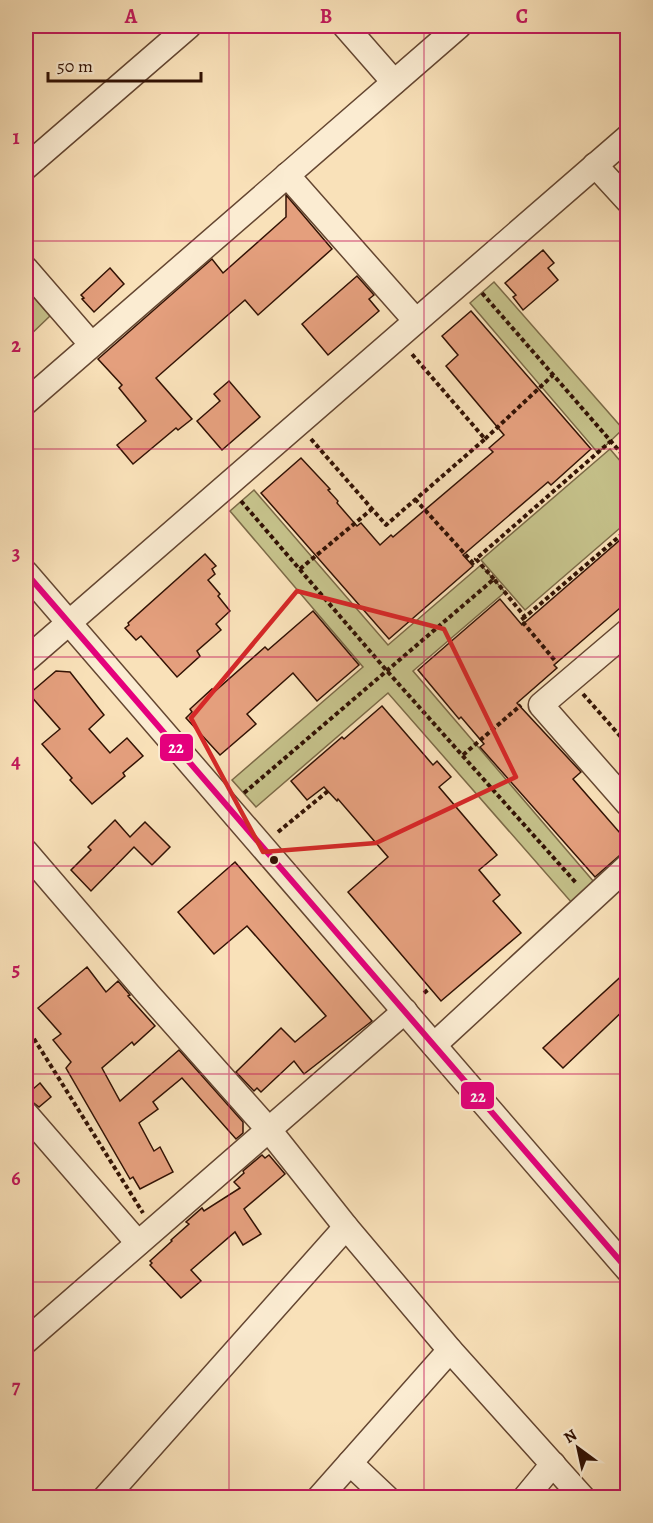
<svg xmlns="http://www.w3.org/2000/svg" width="653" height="1523" viewBox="0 0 653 1523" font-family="Alegreya,serif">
<rect width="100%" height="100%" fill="#f9e1b9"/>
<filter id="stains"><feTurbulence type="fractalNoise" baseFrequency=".00333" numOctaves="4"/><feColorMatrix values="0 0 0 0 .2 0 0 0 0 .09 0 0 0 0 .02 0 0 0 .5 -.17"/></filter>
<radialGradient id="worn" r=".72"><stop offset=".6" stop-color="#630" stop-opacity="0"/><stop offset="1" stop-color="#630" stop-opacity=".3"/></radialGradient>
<g fill="#c5c18a" stroke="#7c6a47" stroke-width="1.5">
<path d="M494,282L623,429L598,453L470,303Z"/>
<path d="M26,288L50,316L26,339Z"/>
<path d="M610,449L627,469V522L525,610L481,560Z"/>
<path d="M254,490L388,645L481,565L505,592L413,671L594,882L572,903L388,693L256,807L232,780L363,667L230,511Z"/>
</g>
<g fill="#e49f7d" stroke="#321204" stroke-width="1.5">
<path d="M286,195L332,249L258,315L245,300L156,378L192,419L178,430L176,428L133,464L117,445L146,421L119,388L122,385L98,359L212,259L223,273L286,217Z"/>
<path d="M543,250L554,263L548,268L558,280L523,310L513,297L516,295L505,283Z"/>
<path d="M110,268L124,284L94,312L82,299L84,298L81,295Z"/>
<path d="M357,276L374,295L369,299L379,311L328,355L302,324Z"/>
<path d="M471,311L591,449L551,485L548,482L463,555L473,566L389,639L261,493L301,458L330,489L328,490L338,501L337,503L357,526L361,523L380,545L391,535L393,537L493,452L489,448L504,435L446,366L458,355L442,336Z"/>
<path d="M229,381L260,417L222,450L197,421L220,401L214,394Z"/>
<path d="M627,534V602L554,665L557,668L517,703L581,772L573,779L627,841V849L595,877L480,747L484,744L461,717L459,719L418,670L500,599L522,625Z"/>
<path d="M205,554L216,566L212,569L215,574L208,580L220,594L218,596L230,611L216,624L221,630L197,651L200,656L177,677L141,636L136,640L125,628L129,625L128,623Z"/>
<path d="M313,611L359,665L317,701L293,673L247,714L256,724L220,755L186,718L192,712L190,709L212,689L214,692L265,647L268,650Z"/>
<path d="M56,671L70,672L104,715L89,729L110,753L127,738L143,756L123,773L125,776L92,804L70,780L72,778L42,744L60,729L29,694Z"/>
<path d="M382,706L433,765L437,761L451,777L439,787L497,855L479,870L500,895L493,901L521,933L441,1001L348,892L388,857L338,799L337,801L324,787L307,800L291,781L342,737L344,739Z"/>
<path d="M115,820L130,837L145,822L170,847L152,865L134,847L91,891L71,870L91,850L88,847Z"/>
<path d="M235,862L372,1021L304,1074L294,1061L261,1092L257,1088L254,1091L236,1072L281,1028L295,1042L326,1016L247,926L214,954L178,912Z"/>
<path d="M87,967L106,992L118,981L130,995L128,996L155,1026L134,1045L132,1042L102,1068L120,1101L179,1050L243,1122V1133L236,1139L182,1078L153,1102L158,1109L139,1123L154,1151L160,1147L173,1172L140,1189L133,1177L130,1179L66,1068L71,1062L53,1040L61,1034L38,1008Z"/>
<path d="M627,971V1007L563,1068L543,1048Z"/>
<path d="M40,1083L51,1097L39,1107L31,1101L26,1100V1095Z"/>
<path d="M262,1155L265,1158L269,1155L285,1174L244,1209L261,1234L243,1245L235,1232L191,1270L201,1281L181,1298L150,1265L152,1263L150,1261L172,1241L171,1240L189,1224L186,1222L202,1208L204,1211L240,1188L234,1182L244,1173L243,1171Z"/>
</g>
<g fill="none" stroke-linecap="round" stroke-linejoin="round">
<defs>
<g id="minor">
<path d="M345,26L394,82"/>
<path d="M595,165L628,201"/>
<path d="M26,167L189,26"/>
<path d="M287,175L416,321"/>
<path d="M26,269L91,344"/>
<path d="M26,402L459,26"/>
<path d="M26,573L628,1270"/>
<path d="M628,631L541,705L628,804"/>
<path d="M26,660L628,137"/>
<path d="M26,852L148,994L269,1130L346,1227L450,1350L583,1498"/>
<path d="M434,1045L628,866"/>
<path d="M26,1114L138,1243"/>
<path d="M26,1341L405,1011"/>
<path d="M350,1463L387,1498"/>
<path d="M105,1498L346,1227"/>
<path d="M319,1498L450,1350"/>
<path d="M525,1498L553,1464"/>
</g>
</defs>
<use href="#minor" stroke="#644631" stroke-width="27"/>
<g stroke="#321204" stroke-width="4" stroke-dasharray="4.5 3" stroke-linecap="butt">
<path d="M482,293L628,461"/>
<path d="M311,439L386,525L485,439L411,353"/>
<path d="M485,439L553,375"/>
<path d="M415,499L473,563L476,559"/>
<path d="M241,501L387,671L577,884"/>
<path d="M300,569L372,509"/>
<path d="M494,579L476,559L611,441"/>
<path d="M525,617L521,620L557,663"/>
<path d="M583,694L628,745"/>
<path d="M463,755L521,705"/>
<path d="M244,793L494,579L525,617L628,529"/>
<path d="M278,832L328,791"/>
<path d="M424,993L430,988"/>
<path d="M26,1026L143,1213"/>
</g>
<use href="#minor" stroke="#fbecd2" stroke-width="24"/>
<defs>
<path id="bus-1" d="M26,573L628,1270"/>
</defs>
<use href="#bus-1" stroke="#fbecd2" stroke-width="10"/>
<use href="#bus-1" stroke="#e5007d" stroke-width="6"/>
</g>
<path fill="none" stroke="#d62828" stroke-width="4.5" stroke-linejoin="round" d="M297,591L444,629L516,777L376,843L263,852L191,718Z"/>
<path fill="none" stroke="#c2185b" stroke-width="1.5" stroke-opacity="0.55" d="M229,26V1498M424,26V1498M26,241H628M26,449H628M26,657H628M26,866H628M26,1074H628M26,1282H628"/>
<circle fill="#321204" stroke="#fbecd2" stroke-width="2" cx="274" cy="860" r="5"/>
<g stroke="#fbecd2" stroke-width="2">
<rect x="159" y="733" width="35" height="29" rx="6" fill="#e5007d"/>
<rect x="460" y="1081" width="35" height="29" rx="6" fill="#e5007d"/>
</g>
<g font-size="16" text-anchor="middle" font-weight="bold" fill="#fff">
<text x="176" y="753">22</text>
<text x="478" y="1102">22</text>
</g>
<rect width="653" height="1523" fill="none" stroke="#f9e1b9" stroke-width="66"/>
<g transform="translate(578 1448) rotate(327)" stroke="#fbecd2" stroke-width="4.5" paint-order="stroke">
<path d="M0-4.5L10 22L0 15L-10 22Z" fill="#321204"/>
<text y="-9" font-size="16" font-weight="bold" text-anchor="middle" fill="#321204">N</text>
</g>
<path d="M48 72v9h153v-9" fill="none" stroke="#321204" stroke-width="3"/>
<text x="57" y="72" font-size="18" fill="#321204" stroke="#fbecd2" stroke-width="4.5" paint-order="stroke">50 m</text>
<rect x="33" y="33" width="587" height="1457" fill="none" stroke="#c2185b" stroke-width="2"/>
<g font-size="20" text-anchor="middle" font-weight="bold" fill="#c2185b">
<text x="131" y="23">A</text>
<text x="326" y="23">B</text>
<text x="522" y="23">C</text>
<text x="16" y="144">1</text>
<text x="16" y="352">2</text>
<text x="16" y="560">3</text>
<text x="16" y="768">4</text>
<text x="16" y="976">5</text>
<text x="16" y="1185">6</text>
<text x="16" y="1393">7</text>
</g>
<rect width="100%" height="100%" filter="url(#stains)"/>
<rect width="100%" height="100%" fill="url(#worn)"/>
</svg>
